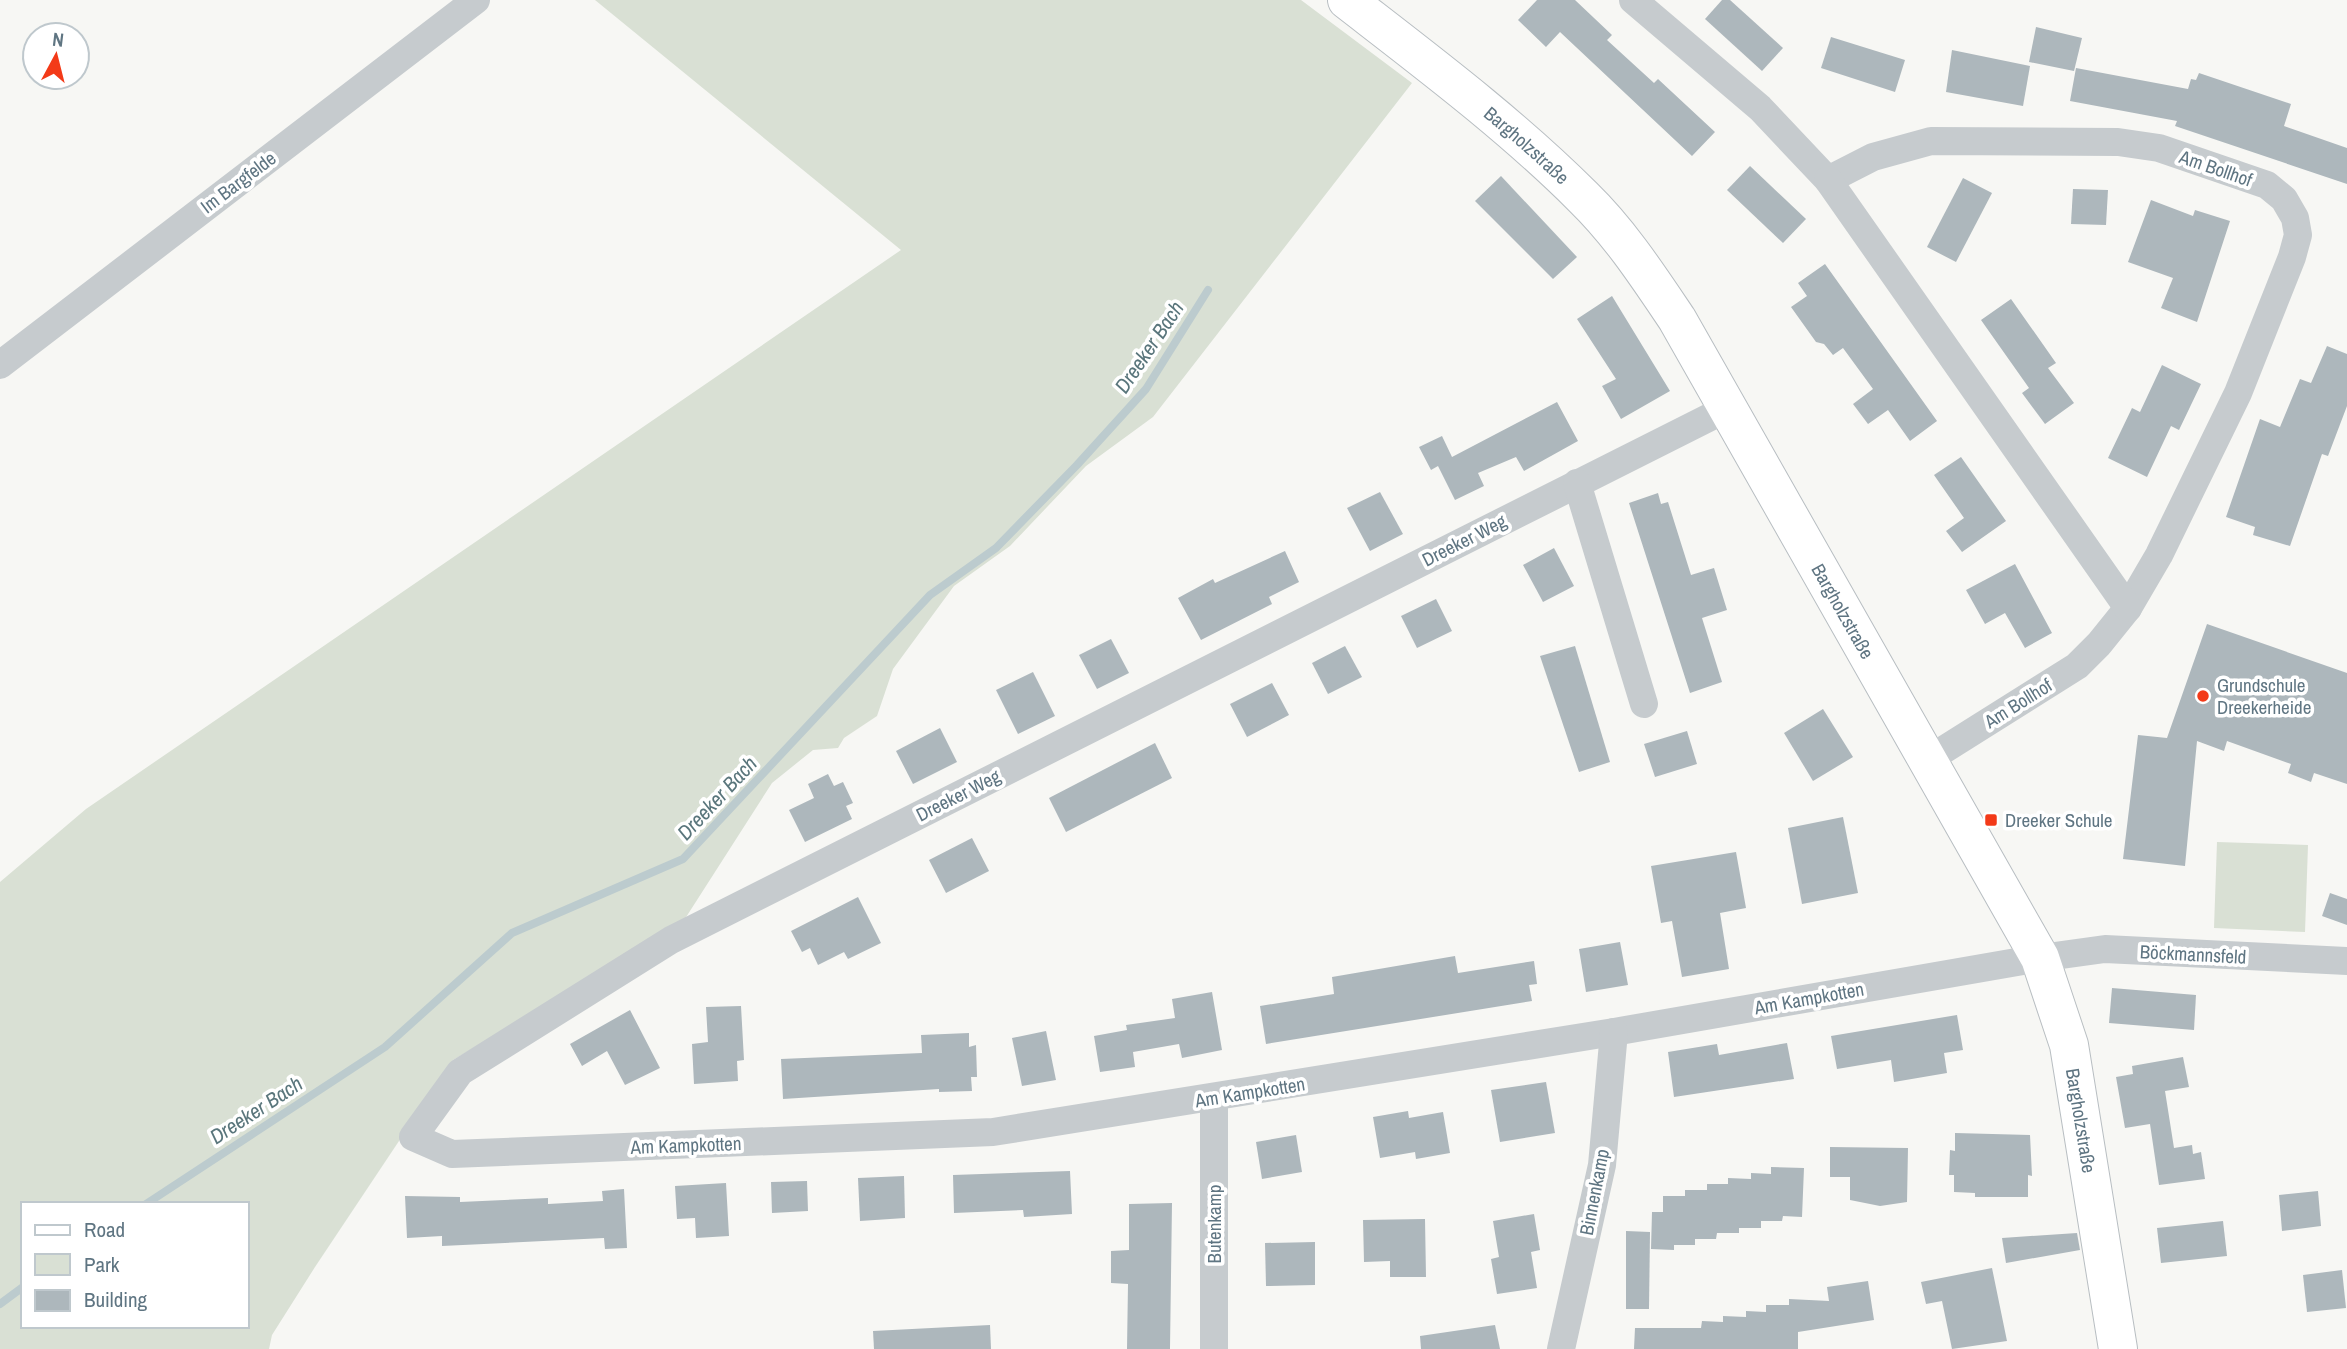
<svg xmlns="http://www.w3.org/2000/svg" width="2347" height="1349" viewBox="0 0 2347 1349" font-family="'Archivo Narrow',sans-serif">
<rect width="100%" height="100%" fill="#f7f7f4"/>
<g fill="#d9e0d4" fill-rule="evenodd">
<path d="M595,0H1301L1412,83L1153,417L1086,466L1010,546L954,586L893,669L877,716L844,738L838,748L813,750L772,783L681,925L453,1060L315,1267L272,1335L269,1349H0V882L86,809L901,250ZM23,1204H247V1326H23Z"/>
<path d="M2217,842L2308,845L2305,932L2214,928Z"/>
</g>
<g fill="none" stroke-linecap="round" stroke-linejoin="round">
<g stroke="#bccbce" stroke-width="8">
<path d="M146,1204L385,1047L512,933L683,859L930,595L996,548L1077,465L1146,389L1208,290"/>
<path d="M0,1304L23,1287"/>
</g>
</g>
<g fill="#adb7bc">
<path d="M1537,0H1575L1612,35L1607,40L1654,83L1658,79L1715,132L1692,156L1560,32L1546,47L1518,20Z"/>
<path d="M1722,0H1730L1783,48L1762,71L1705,19Z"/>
<path d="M2036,27L2082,38L2074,71L2029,62Z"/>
<path d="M1831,37L1905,60L1895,92L1821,68Z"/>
<path d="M1952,50L2030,66L2023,106L1946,92Z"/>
<path d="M2076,68L2188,89L2191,79L2196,80L2199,73L2291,104L2284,126L2347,148V184L2175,126L2177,121L2070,101Z"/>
<path d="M1750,166L1806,219L1783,243L1727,190Z"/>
<path d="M1501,176L1577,257L1553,279L1475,201Z"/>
<path d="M1963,178L1992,193L1956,262L1927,247Z"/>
<path d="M2073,189L2108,190L2106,225L2071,224Z"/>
<path d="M2151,200L2193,216L2195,210L2230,221L2197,322L2161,308L2173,278L2128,262Z"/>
<path d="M1825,264L1937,421L1910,441L1888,410L1868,424L1853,404L1873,389L1843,348L1833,355L1824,344L1816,342L1791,307L1807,296L1798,283Z"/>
<path d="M1612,296L1670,391L1621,419L1602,386L1616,379L1577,319Z"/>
<path d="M2011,299L2056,363L2048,368L2074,403L2045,424L2022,393L2029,388L1981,320Z"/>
<path d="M2327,346L2347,354V406L2328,456L2322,454L2290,546L2253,535L2255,527L2226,517L2260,419L2280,427L2300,379L2311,383Z"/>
<path d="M2162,365L2201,384L2179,430L2171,426L2147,477L2108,458L2132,408L2140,412Z"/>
<path d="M1557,402L1578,441L1524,471L1516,457L1478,473L1484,486L1455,500L1438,466L1431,470L1419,447L1442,436L1452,457Z"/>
<path d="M1961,457L2006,521L1962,552L1946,531L1964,518L1934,475Z"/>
<path d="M1380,492L1403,534L1370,551L1347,508Z"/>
<path d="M1658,493L1661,504L1668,502L1691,575L1714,568L1727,610L1702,618L1722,682L1690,693L1629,503Z"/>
<path d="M1554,548L1574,586L1543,602L1523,565Z"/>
<path d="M1285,551L1299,582L1269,597L1272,604L1201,640L1178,598L1213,579L1215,583Z"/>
<path d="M2015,564L2052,633L2025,648L2005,613L1985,624L1966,590Z"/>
<path d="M1436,599L1452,631L1417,648L1401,616Z"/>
<path d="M2207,624L2347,673V784L2314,773L2311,782L2288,773L2291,764L2227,741L2224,751L2197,741L2185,866L2123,859L2138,735L2167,738Z"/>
<path d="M1111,639L1129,673L1097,689L1079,655Z"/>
<path d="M1345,646L1362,677L1328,694L1312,663Z"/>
<path d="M1575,646L1610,762L1579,772L1540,656Z"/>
<path d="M1033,672L1055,716L1018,734L996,690Z"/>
<path d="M1272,683L1289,715L1247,737L1230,704Z"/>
<path d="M1823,709L1853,757L1813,781L1784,733Z"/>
<path d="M940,728L957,762L913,784L896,751Z"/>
<path d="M1687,731L1697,764L1655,777L1644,744Z"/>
<path d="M1155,743L1172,778L1066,832L1049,798Z"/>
<path d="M828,774L834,786L843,782L853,803L846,806L852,819L805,842L789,810L814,798L808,784Z"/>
<path d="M1843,817L1858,893L1802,904L1788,828Z"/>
<path d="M972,838L989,871L946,893L929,860Z"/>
<path d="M1736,852L1746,908L1720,913L1729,969L1682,977L1672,921L1661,923L1651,866Z"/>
<path d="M2330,893L2347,899V925L2322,916Z"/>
<path d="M858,897L881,943L848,959L844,952L818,965L810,948L802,952L791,931Z"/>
<path d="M1620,942L1628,985L1586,992L1579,949Z"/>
<path d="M1455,956L1458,973L1534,961L1537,984L1529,985L1532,1001L1266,1044L1260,1006L1334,994L1332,977Z"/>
<path d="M2112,988L2196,995L2194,1030L2109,1023Z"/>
<path d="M1212,992L1222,1050L1182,1058L1179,1044L1133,1052L1135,1067L1100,1072L1094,1036L1127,1030L1126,1025L1175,1018L1172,999Z"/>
<path d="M741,1006L744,1060L737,1061L738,1081L694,1084L692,1044L708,1042L706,1007Z"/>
<path d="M630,1010L660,1068L625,1085L607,1051L582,1066L570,1044Z"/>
<path d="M1957,1015L1963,1050L1944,1053L1947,1073L1894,1082L1891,1060L1837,1069L1831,1036Z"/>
<path d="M1046,1031L1056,1080L1022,1086L1012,1038Z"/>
<path d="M969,1033V1047L976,1045L977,1077H971L972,1091L939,1092V1089L783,1099L781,1059L922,1053L921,1035Z"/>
<path d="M1787,1043L1794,1079L1674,1097L1668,1052L1717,1044L1719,1055Z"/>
<path d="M2183,1057L2189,1087L2165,1091L2174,1148L2192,1145L2193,1154L2201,1152L2205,1179L2159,1185L2150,1124L2125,1128L2116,1077L2133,1074L2132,1066Z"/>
<path d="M1546,1082L1555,1133L1500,1142L1491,1090Z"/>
<path d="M1408,1111L1409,1118L1443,1112L1450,1153L1416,1159L1415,1152L1380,1158L1373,1117Z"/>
<path d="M1955,1133L2030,1135L2032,1176L2028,1175V1197H1975V1193L1954,1192V1175H1949L1950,1150L1955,1151Z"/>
<path d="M1296,1135L1302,1172L1262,1179L1256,1142Z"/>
<path d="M1830,1147L1908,1148L1907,1202L1880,1206L1850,1200V1177H1830Z"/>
<path d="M1771,1167L1804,1168L1802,1217L1783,1216L1782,1221H1761V1228H1739V1233H1717L1716,1239H1695V1245H1674V1250L1651,1249L1652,1212H1663V1196H1685V1190H1707V1184H1728V1178L1751,1179V1173L1771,1174Z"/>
<path d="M1070,1171L1072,1214L1024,1217L1023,1210L954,1213L953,1175Z"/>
<path d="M904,1176L905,1218L860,1221L858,1178Z"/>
<path d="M807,1181L808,1211L772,1213L771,1182Z"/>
<path d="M726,1183L729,1236L696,1238L695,1218L677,1219L675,1186Z"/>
<path d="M624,1189L627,1248L605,1249L604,1238L442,1246V1236L407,1238L405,1196L460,1197V1202L548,1198V1204L603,1201L602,1191Z"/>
<path d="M2318,1191L2321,1226L2282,1231L2279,1195Z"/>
<path d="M1172,1203L1170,1349H1127L1128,1284L1111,1283V1251L1129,1250V1204Z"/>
<path d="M1534,1214L1540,1250L1531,1252L1537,1288L1497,1294L1491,1259L1499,1257L1493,1221Z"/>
<path d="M1425,1219L1426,1277H1390V1261L1364,1262L1363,1220Z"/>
<path d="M2223,1221L2227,1256L2161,1263L2157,1228Z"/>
<path d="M1626,1231L1650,1232L1649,1309H1626Z"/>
<path d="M2077,1233L2080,1250L2006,1263L2002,1238Z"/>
<path d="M1315,1242V1285L1266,1286L1265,1243Z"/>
<path d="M1992,1268L2007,1341L1952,1349L1942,1301L1926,1304L1921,1282Z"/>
<path d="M2342,1270L2346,1308L2307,1312L2303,1275Z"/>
<path d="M1868,1281L1874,1320L1798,1332V1349H1634L1635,1328H1701L1702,1321L1723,1322V1316L1746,1317V1311L1766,1312V1305H1789V1299L1829,1301L1827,1287Z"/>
<path d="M990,1325L991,1349H874L873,1331Z"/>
<path d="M1495,1325L1500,1349H1421L1420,1336Z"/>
</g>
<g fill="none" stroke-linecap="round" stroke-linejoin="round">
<defs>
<g id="secondary">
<path id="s1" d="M1347,0C1427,62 1511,125 1583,197C1620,233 1648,276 1677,319L2040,958L2069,1045L2118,1349"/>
</g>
</defs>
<use href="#secondary" stroke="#b8bec2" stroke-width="40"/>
<g stroke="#c6cbce" stroke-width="28">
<path d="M1633,0L1760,108L1828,180L1873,157L1931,141L2118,142L2159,148L2267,185L2284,199L2295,218L2298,235L2292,257L2238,393L2159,555L2128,608L2099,644L2077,666L1929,759"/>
<path d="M1828,180L2128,608"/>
<path d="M0,365L476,0"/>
<path d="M1728,408L671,940L460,1072L413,1137L452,1154L993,1132L1614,1032L2040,958L2105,949L2347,961"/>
<path d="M1577,483L1644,704"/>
<path d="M1214,1349V1098"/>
<path d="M1561,1349L1602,1165L1614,1032"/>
</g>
<use href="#secondary" stroke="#fff" stroke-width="38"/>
</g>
<g fill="#f33a18" stroke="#fff" stroke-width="2.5">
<circle cx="2203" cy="696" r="7"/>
<rect x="1984" y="813" width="14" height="14" rx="3.5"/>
</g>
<g text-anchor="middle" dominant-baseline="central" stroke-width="7" stroke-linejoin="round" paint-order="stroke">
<g font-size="19" fill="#5f7582" stroke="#fff">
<text stroke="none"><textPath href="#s1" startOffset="231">Bargholzstraße</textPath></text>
<text transform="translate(2216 168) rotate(19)">Am Bollhof</text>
<text transform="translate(238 182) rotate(-37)">Im Bargfelde</text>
<text transform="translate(1464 540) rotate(-27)">Dreeker Weg</text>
<text stroke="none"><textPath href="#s1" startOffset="798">Bargholzstraße</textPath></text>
<text transform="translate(2018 703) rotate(-32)">Am Bollhof</text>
<text transform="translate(958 795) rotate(-27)">Dreeker Weg</text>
<text transform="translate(2193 954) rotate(3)">Böckmannsfeld</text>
<text transform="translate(1809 998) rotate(-10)">Am Kampkotten</text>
<text transform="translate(1250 1092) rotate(-9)">Am Kampkotten</text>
<text stroke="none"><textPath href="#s1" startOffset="1365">Bargholzstraße</textPath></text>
<text transform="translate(686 1145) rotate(-2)">Am Kampkotten</text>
<text transform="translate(1594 1192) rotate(-79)">Binnenkamp</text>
<text transform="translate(1214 1224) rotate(-90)">Butenkamp</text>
</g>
<g font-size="19" fill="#5f7582" stroke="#fff" text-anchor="start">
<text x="2217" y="685">Grundschule<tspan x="2217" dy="22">Dreekerheide</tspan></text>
<text x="2005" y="820">Dreeker Schule</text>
</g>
<g font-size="21" font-style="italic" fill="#5a767c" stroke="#fff">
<text transform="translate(1149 347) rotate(-56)">Dreeker Bach</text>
<text transform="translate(717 798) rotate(-47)">Dreeker Bach</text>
<text transform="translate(256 1110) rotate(-33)">Dreeker Bach</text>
</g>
</g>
<rect x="21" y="1202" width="228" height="126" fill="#ffffff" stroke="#bfc8cd" stroke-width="2"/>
<rect x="35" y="1225" width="35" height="10" fill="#ffffff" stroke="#bfc8cd" stroke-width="2"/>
<text x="84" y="1237" font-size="21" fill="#5f7582">Road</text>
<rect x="35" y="1254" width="35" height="21" fill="#d9e0d4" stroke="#bfc8cd" stroke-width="2"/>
<text x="84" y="1272" font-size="21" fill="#5f7582">Park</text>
<rect x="35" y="1290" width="35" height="21" fill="#adb7bc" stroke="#bfc8cd" stroke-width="2"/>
<text x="84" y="1307" font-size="21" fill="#5f7582">Building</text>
<g transform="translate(56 56) rotate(7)"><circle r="33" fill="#ffffff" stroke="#bfc8cd" stroke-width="2"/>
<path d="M0-5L12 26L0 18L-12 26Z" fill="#f33a18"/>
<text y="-10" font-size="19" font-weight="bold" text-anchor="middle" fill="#5f7582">N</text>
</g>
</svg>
